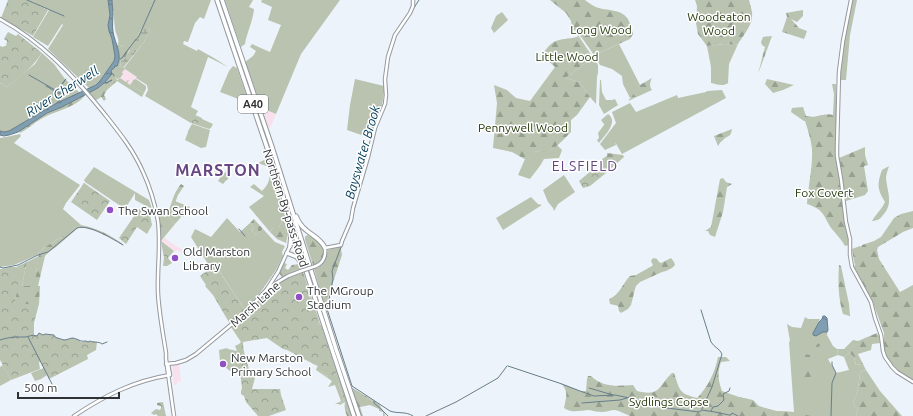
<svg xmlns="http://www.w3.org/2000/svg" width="913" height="416" viewBox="0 0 913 416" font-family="Ubuntu,sans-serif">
<defs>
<pattern id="forest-firs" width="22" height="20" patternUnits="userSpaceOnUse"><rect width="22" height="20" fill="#b9c3b0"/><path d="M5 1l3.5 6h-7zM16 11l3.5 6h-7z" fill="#979f90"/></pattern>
<pattern id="wetland-marsh" width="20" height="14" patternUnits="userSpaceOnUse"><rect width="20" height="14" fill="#b9c3b0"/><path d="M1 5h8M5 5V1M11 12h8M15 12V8" fill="none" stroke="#979f90"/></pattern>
<pattern id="cemetery-stones" width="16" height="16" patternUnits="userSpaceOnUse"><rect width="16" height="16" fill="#b9c3b0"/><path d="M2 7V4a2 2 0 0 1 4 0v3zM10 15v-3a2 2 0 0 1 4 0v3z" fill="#979f90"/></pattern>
<pattern id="park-crowns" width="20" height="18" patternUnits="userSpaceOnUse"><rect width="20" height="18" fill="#b9c3b0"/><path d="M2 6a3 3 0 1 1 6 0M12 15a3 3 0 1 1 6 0" fill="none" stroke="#979f90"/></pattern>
<pattern id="water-ripples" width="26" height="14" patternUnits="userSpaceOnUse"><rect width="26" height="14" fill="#809eb1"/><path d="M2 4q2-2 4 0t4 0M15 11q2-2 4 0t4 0" fill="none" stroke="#698191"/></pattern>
</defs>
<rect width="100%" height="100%" fill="#edf3fa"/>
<g fill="#f8e1ed">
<path d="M118,67H121L137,77L136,79L133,80V81L130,85L113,73Z"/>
<path d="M262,108L276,114L272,124L270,128L268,127Z"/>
<path d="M164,237L173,244L185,251L182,254L178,250L176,252L161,241Z"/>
<path d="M179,364L181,381L177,382V385H174L172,366Z"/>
</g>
<g fill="#b9c3b0">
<path d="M34,0H108L110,15L108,25L109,31L112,39L115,56L114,61L100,81L96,85L89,88L48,49L63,25L62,24L48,46L33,37L49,10L33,3Z"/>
<path d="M112,0H211L204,19L200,17L195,23L188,42L184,41L183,44L197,51L198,49L214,58L228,67L208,57L191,107L198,111L191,123L145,96L148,90L147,85L136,78L137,77L125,69L122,72L123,74L120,78L117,79L113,75H111L112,74L111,72L115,67V65L124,68L144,42L150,29L143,26L137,37L128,47H124L118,44C120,38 115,34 115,28C114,23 114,17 114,11H113Z"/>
<path d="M225,0H253L249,7L254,9C253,21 247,32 245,44L241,47L233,24Z"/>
<path d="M262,0H340L301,54L276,114L262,108L245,62L253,56L256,51L250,47L252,44L270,52L281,25L268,20L272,7L261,2Z"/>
<path d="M852,0H857L850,35L846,80H840L845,36Z"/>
<path d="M502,12L508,20L494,33L491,28L496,16Z"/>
<path d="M578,35L598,65V73L597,77L596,104L590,97L579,82L566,78L589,60L584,46L577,37Z"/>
<path d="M619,44L640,85L637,91L630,98L623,84L622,76L612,69L600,65L594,55Z"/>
<path d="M725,44L735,45L738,44L729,64L728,83C723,87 716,84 711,83V67L707,46Z"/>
<path d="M42,53L54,64L65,79L80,93L66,100L54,104L9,131L4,132L0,131V84L1,83L7,87L35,64Z"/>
<path d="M233,66L237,68L249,103L220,92L229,71Z"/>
<path d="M136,79L146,86V89L144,93L130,85L133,81V80Z"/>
<path d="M355,79L384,86V92L382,105L376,118L370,138L347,130L350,105Z"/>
<path d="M600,80H601L602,92L606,100H612L615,99L618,105L604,114L599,105Z"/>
<path d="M722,90L726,98L622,154L615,142L616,145L605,150L600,144L616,123L612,112L630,103L636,112L677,95L678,98L706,92L707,91Z"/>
<path d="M608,114C619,122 605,135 599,143L597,140L599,138L598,133L604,125V124L601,120Z"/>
<path d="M192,124L210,130L206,147L201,148L185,140L188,132V131Z"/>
<path d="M20,134L21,136L14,143L80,185L66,203L63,209L81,225L75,227L64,237L63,236L45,247L37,255L14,265L0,267V138L6,137Z"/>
<path d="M557,145L562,150L559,158L544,159C540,167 535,172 530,179L518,175L525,159L528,160L535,152L541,150H550Z"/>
<path d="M268,159L277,192L279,196L286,219L283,220L278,228H273L270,232L249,207L264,196L250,187L254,184L262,191C269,184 271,178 269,167L258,163L264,160Z"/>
<path d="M889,166C888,170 886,174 886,178C887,191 894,204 883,215C879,220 879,220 872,221C876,214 882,209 885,202C877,189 877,184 882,170Z"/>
<path d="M94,167L149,200L152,209L135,200V193L125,209L85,182L84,180Z"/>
<path d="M564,175L575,192L558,204L554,211L553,208L548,202L543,190Z"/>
<path d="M531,197L538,204L542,205L503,230L496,218Z"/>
<path d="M175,201L190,207L184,217L182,216L175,224L169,217L172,211Z"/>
<path d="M227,218L240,232L250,223L254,228L251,230L256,235L263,229L275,242L285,246L282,252L283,256L276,270L260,293L245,310L214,263L208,264L191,237L195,229L211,237Z"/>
<path d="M39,256L36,272V286H22L26,265L27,262Z"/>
<path d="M805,317L808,319H820L813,333L816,335L823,332H827L828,330L827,335L833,346L837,349L838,355L828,359L836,373L849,370L844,357L849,353L854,357L856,365L863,364L866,370L860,372C859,383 858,393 853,403L858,410L856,416H736L739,397L748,399L754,406L776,411L794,412L789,342L790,341L787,324L792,327L801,328Z"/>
<path d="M321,325L322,326L352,416L338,379V383L344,400L343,402L339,403L341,405L338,404H335L341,401L335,385L328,387L332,381L316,370H319L328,377L309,346L338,378Z"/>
<path d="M3,365L11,380L0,386V367Z"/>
<path d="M44,368L47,375L41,379L35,381L31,373Z"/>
<path d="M368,399L374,401L380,405C381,409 385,411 385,416H383V412L379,411V409L370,405L360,407L363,416H361C357,407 360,404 368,399Z"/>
</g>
<g fill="url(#forest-firs)">
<path d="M550,0H585C589,3 594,7 599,8C609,11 621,9 628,19C630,23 632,30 633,34L630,39L594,55L582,38L572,28L571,21L566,13Z"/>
<path d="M695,0H749C750,5 753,12 752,17C752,25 743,36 738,44L735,45L725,44L707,46L698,34L696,23L697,6Z"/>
<path d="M803,10V16L797,22L791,19L799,28L807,31L804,39L782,32L787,17L786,13Z"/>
<path d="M772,36L758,74L765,47L762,45L761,42L763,37Z"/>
<path d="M577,37L584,45L589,60L566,78L579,82L590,97L577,115L571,120V132C562,141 556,149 544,152L541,150L535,152L528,161L512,152L493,148L497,103L494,85L507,90L516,98L530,101L555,67L542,55C554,37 557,41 577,37Z"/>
<path d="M118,44L124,47H128L130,49L125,58L120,62L121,67L116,66L119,63L117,46Z"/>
<path d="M113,74L117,80L120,78L126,82L128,80H129L127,83L144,93L142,97L117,81L107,90L104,95L106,99L104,101L101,97L95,101L88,93L98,88L104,83C107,83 109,83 111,81L106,83L105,82L110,76Z"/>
<path d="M652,78C650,82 649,86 652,90L628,101L636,91L640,85Z"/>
<path d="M767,79L794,85L783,90L773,93L765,84Z"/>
<path d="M832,84H836V125L835,143L836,156L849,239V245L845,246C841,239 836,234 831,228C822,213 824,210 807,204C808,187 813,166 812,149C811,140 808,130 805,121H804L791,112L792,108L803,107L806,116C816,119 823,112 833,115L834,94Z"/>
<path d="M85,94C81,106 52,112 41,119C34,123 28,129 20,133L19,131L47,113L62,107Z"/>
<path d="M732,129C731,138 727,135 722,141C720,142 719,145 718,146L714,136Z"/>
<path d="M865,147V155L868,165L864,166L868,191L865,195L846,201L839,158Z"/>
<path d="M607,153L623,155L624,157L606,173L601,167L602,165L601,163L603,161L602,159L607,156Z"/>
<path d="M723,178L726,182L732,184L727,187L723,212L715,237L710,235L708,231H705L711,227L712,222L720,179Z"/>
<path d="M181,184L184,186L178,195L172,211L169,217L175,224L161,241L158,213L166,217C172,205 172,195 181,184Z"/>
<path d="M913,211V228L903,232L878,247L877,250L879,259L900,292L913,285V381L903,375L898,371L888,360L884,351V333L872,300L854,267L855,265L854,261L852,249L860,246V247L862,246V245L874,241L881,237L894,218L901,214Z"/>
<path d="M286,219L288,234L286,243L277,239L270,232L273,228H278L283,220Z"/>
<path d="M80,225H81C97,228 110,235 123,244L122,245C113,239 88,225 78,228L56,247L49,252L45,256L38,286H40V287L39,304H24L15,305V303L19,269L17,268L16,267L27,262L26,265L22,286H36V272L39,253L45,247L63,236H64L75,227Z"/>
<path d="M307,235C317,237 329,248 323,258C321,262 317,264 313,265L305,240V237Z"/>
<path d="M343,246L341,249L342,255L327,301V309L325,307L314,269C326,265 324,260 328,250Z"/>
<path d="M654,258L657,259L659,262L661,263L671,258L674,262L675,265L672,268L666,271L662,272L640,282L636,286L635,289L631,305L628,309L621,313L619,311L618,306C616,305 613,305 610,304L609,299C620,295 622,284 630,276L636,275L652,266L653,265L651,261L652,259Z"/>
<path d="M284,263L287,264L285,268L288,270L292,265L299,264L302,270L282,277L279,273Z"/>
<path d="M839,265L841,266L849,304L850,316L843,314C838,298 838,281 839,265Z"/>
<path d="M303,272L338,378L352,416H347C345,411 344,407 345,402L340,405L339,403L343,402L344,400L337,380L338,378L332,377H329L319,370H316L318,366L294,354L319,324L312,305L307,286L287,278Z"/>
<path d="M877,333L879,336L880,343L872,344L871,350L858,354L863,364L856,365L854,357L849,353L844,357L838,355L837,349H844L853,340L858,341Z"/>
<path d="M801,340L820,344L818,351V358L815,348L811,346L805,347L799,342Z"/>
<path d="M800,353L810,355L811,387H807L802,381Z"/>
<path d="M718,357H726L730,361L721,362C717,374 718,379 722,391L739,397L753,400L759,406L776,411L793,412L811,416H630C625,414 620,411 615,410C610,410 607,412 602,412C598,412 594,411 589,410C581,410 572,414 564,408C566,397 569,392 561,383L580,391H586L587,379L588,376H591C604,388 617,386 633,385L637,391C661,397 658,386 672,373H674C680,390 678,393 697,398C708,387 715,372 718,357Z"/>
<path d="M866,370L880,391L902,416H856L858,410L853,403C858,393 859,383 860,372Z"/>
<path d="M351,387L374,401L368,399L360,406V411H359Z"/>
<path d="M163,402L166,416H158L156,414L154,415L151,413L156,409L160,410L161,408V406L157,405V403Z"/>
</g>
<path fill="url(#wetland-marsh)" d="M143,25L150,29L144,42L123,68L121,67L120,62L125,58L130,50L128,47C134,40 140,35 143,25Z"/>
<g fill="url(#cemetery-stones)">
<path d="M227,167L231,173L229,177L223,184L218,181L221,176L215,172L216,170L223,174L226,172Z"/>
<path d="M254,219L263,229L256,235L251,230L254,228L250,223Z"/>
</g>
<g fill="url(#park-crowns)">
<path d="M8,0H34L33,3L48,10L33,36L1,18Z"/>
<path d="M8,32L16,36L18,34L42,53C32,68 21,76 7,87L1,83L0,84V46L3,47L4,46H6L7,41L4,39Z"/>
<path d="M195,115L202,118V119L213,124L211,128L209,129L191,123Z"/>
<path d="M602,168L606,173L590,186L583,188L579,181L591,171L592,173Z"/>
<path d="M84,183L110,201L97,220L71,202Z"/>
<path d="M139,209L150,215L152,225L147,234L137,227L126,244L119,238Z"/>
<path d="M161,241L174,251L168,258L172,263L167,266H163L164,258Z"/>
<path d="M215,265L245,310L230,324L213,295L205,286L206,285L200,276Z"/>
<path d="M10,267H16L17,268L20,269L15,304H39L34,323V335L37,336L39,333L43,335L45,334L53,335L55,337L63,340L72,338L78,339L81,342L86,341L88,342L90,341L97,342L96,350L87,355L88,359L49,379L40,361L39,363L40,369L11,380L0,360V269H2Z"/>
<path d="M302,272C308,289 313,307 319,324L318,325H321L338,378L332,377H329L319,370H316L318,366L287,350L283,349L267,338L243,342C243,354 248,364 251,375H254L255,378L252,389H280L281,395L286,410L269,416H258L246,402L244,396L241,394V391L242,388L240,373L230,371L225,367L221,366V363L220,362L219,350L227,348L228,349L237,351L235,346L239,344L241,342L231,327L244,316L265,294L287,278Z"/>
</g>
<g fill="url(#water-ripples)" stroke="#687e8c">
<path d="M108,0H112C112,4 113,9 113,13C113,19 112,25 113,32C115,43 123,56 117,66H115V67L111,71L112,74L105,82L106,83L112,80L107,83H104L98,88L62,107L47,113L18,132L9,135L4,136L0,135V131L4,132L9,131L55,104L57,103L96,85L100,81L114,61L115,56L112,39L109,31L108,25L110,15Z"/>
<path d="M823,316H825L827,318L828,330L827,332H823L816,336L813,335V333L819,322L822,319Z"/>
</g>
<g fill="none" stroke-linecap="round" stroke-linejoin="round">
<g stroke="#687e8c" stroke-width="1">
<path d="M27,0L64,16"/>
<path d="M412,11L419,0"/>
<path d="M405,23L409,17"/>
<path d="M120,59L122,58L133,43L139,36L155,0"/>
<path d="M111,73L113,74L114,76"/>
<path d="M29,75L64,95L56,104"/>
<path d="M46,86L63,96"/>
<path d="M56,91L66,79"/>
<path d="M58,91L65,80"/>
<path d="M364,175L367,165"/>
<path d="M354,210L361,184"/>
<path d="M239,229L245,236"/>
<path d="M346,234L352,221V219"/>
<path d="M341,247L332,271L333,279L327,309L352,386L390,411C398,414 406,411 413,416"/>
<path d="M0,267L3,268L18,265L38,255L48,252L77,228C89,224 113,239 123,245"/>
<path d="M701,310L711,342C714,347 720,349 722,354L712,387L702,409"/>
<path d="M28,337L52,384"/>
<path d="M0,340C9,337 15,337 24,337C29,337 32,334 37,336L39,333L43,335L45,334L54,335L55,337C57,338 61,339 64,340C67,340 70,338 73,338C78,339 80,342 86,341L88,342L90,341C94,343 98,341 102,344L107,342"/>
<path d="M508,366L559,383L580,391L594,396L615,395L645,401L648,405L667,408L699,412L702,410L715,412L729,415H731L732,413L738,416"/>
<path d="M589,388L613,395"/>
<path d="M374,401V403L382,410L388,416"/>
<path d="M582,403L620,400L627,398"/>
<path d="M711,411L713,407L718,406L724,400L723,394L729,391L730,388"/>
<path d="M426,416L456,402L498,378L507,366"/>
<path d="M831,416L832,383L836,373L832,365V362"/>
</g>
<defs>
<g id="secondary">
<path d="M851,0L843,41L839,72L837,147V156L841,179L846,222L850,239V255L852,267L864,289L871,302L875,318L881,335L883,351L885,357L892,367L897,372L913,382"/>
<path d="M0,19C42,42 73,75 103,112C118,131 133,149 143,172C150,187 155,204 158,221C161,245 157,269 158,293C159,313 163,333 166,353V359L174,416"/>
<path d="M316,266C323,263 326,257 325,248L341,245L342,241L351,220L353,208L368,157L375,128L385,104L386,95L385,79L388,57L395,35L410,13L413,6V0"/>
<path d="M267,289L278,272L290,246"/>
<path d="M166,364L176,363L186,360L196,354L244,314L268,288L288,276L301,271"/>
<path d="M168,364L170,375"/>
<path d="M74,416C104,396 133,381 170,375"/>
</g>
<g id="highway">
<path d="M217,0L276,174L308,277L354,416"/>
<path d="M222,0L272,147L336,349L359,416"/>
<path d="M296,216C298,221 301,226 306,230C313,236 321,239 325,248"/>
<path d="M290,246L291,236L290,226"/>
<path d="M287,253L297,257L303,265"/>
</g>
</defs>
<use href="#secondary" stroke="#93999f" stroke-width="4.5"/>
<use href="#highway" stroke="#93999f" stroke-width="5.5"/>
<use href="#secondary" stroke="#fff" stroke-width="2.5"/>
<use href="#highway" stroke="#fff" stroke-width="3.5"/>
<defs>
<path id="secondary-bridge" d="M301,271L316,266"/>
</defs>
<use href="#secondary-bridge" stroke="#93999f" stroke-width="4.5" stroke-linecap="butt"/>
<use href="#secondary-bridge" stroke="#fff" stroke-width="2.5"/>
</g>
<g fill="#904fc4" stroke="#fff" stroke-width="1.5">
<circle cx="110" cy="210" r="4"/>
<circle cx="175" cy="258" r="4"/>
<circle cx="299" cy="297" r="4"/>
<circle cx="223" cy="364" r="4"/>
</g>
<g text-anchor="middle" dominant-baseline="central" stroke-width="3" stroke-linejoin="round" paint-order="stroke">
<rect fill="#fff" stroke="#6d7072" stroke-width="1" x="238" y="95" width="30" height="18" rx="3"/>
<g font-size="11" font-weight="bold" fill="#2f3235">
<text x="253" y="104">A40</text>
</g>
<g font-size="12" fill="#253a0c" stroke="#fff">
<text x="719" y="16">Woodeaton<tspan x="719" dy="14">Wood</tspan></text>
<text x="601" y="29">Long Wood</text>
<text x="567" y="56">Little Wood</text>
<text x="523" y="127">Pennywell Wood</text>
<text x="824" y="192">Fox Covert</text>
<text x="669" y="401">Sydlings Copse</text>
</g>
<g font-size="12" fill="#2f3235" stroke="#fff">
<text transform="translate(286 208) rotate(72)">Northern By-pass Road</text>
<text transform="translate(255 304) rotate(-42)">Marsh Lane</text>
</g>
<g font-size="12" fill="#2f3235" stroke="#fff" text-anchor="start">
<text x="118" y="210">The Swan School</text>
<text x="183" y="251">Old Marston<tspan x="183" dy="14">Library</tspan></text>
<text x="307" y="290">The MGroup<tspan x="307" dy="14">Stadium</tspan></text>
<text x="231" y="357">New Marston<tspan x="231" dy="14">Primary School</tspan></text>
</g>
<g font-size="13" font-style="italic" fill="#003c57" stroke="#fff">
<text transform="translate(62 91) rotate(-32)">River Cherwell</text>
<text transform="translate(362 152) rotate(-74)">Bayswater Brook</text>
</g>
<g font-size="14" letter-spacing="1" fill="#664783" stroke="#fff">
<text x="585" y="166">ELSFIELD</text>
</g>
<g font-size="16" font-weight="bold" letter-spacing="1" fill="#664783" stroke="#fff">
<text x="218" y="170">MARSTON</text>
</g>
</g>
<path d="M18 392v6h101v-6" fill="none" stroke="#2f3235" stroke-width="2"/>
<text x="24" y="392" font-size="12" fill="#2f3235" stroke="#ffffff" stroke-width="3" paint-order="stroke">500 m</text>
</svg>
